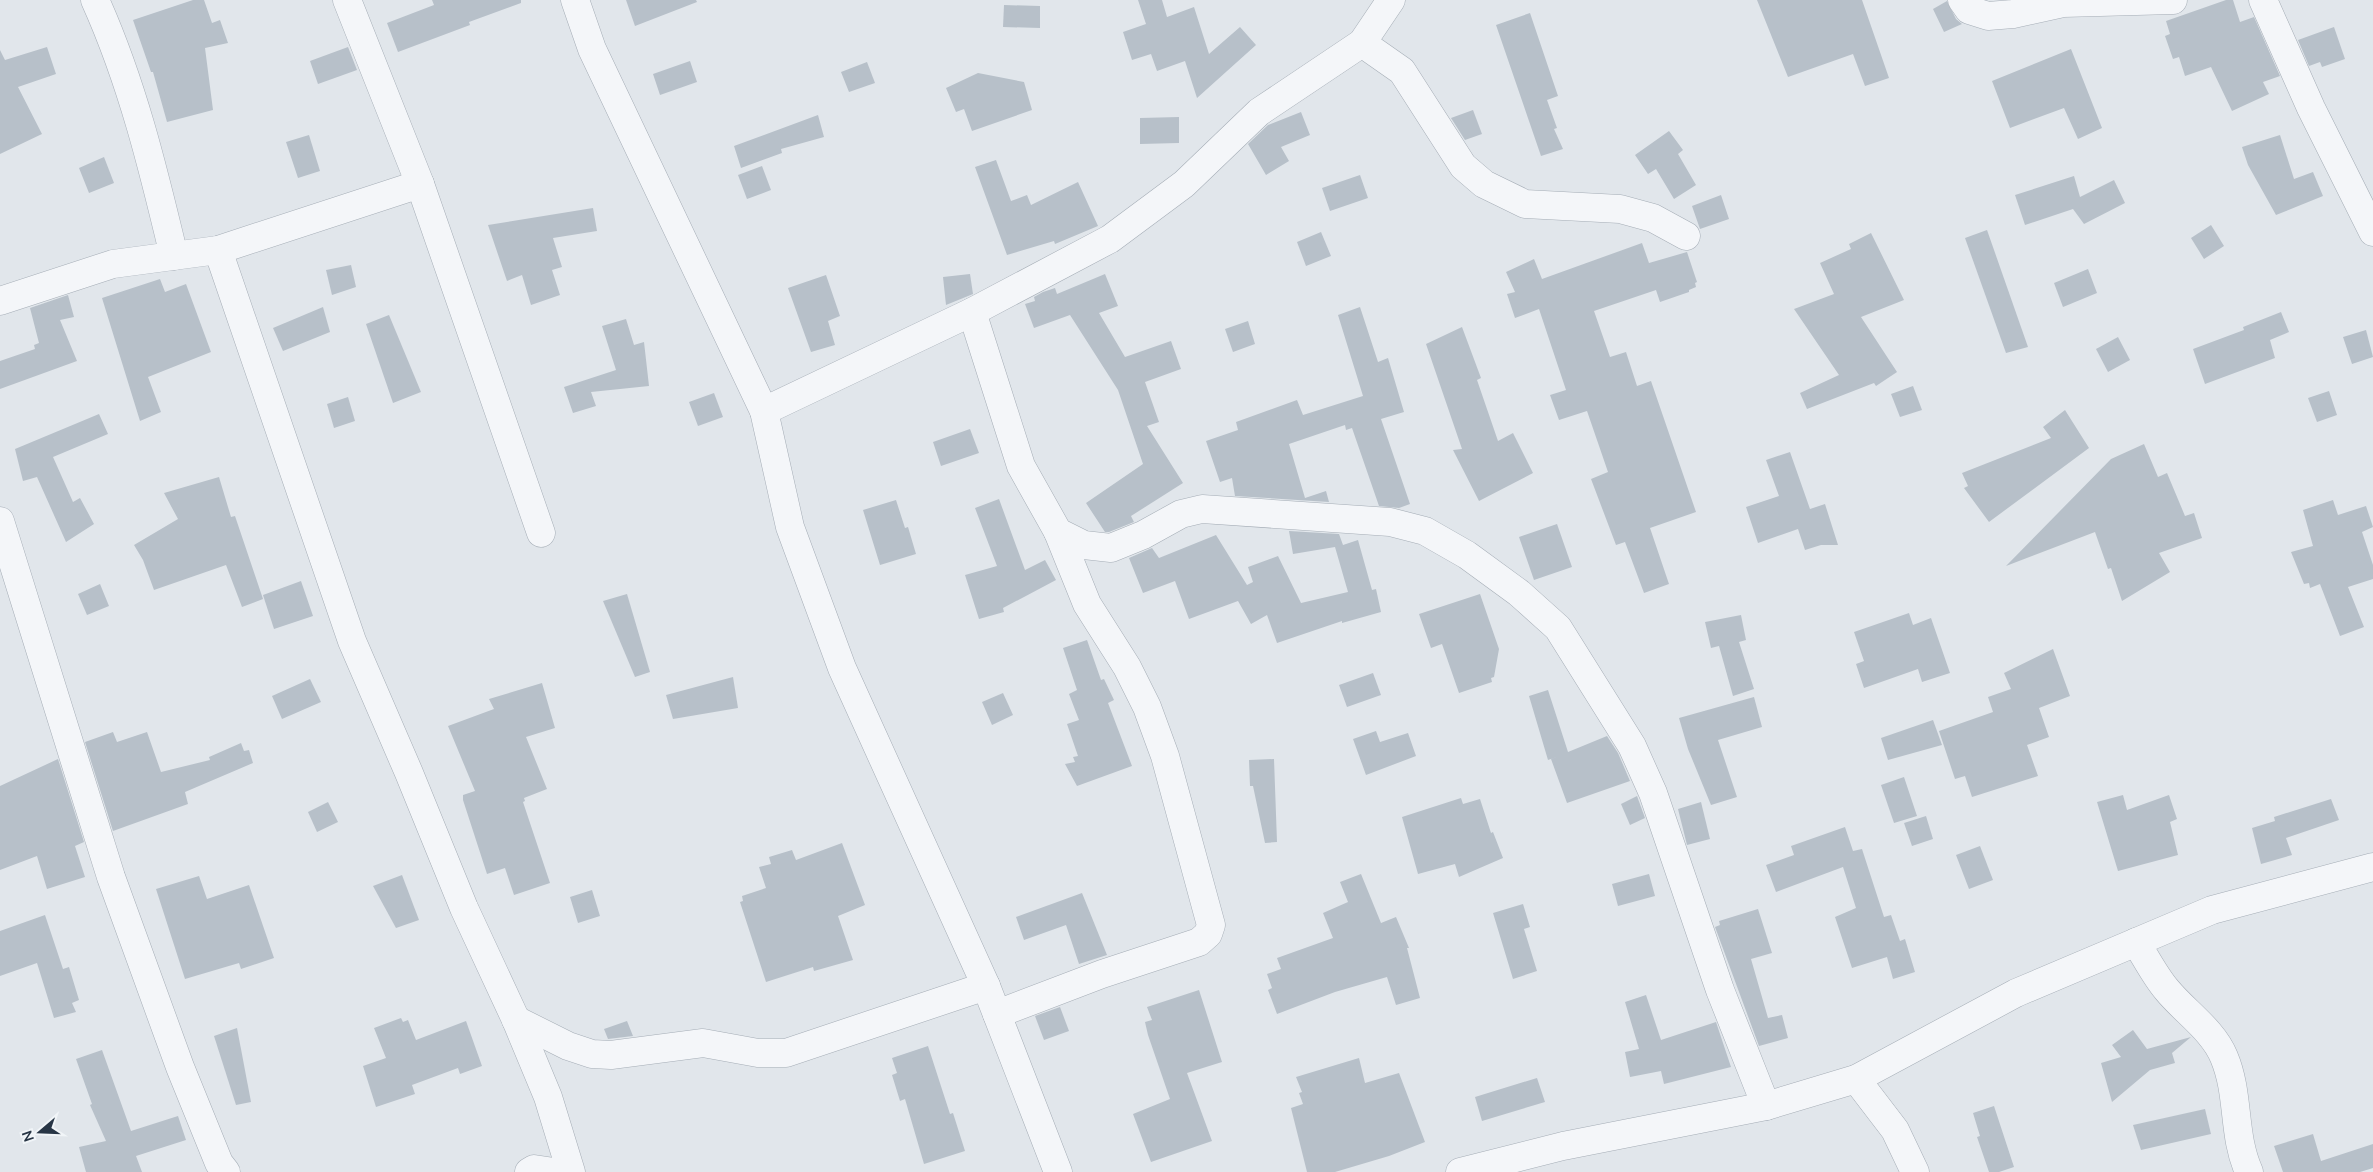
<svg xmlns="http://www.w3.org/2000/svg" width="2373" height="1172" viewBox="0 0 2373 1172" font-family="'Nunito Sans',sans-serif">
<rect width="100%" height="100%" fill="#e1e6eb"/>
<g fill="#b7c0c9">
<path d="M193,0H204L212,23L220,20L228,43L205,48L213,110L167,122L153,72H151L133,20Z"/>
<path d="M432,0H521V3L469,22L470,25L398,52L387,23L434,5Z"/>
<path d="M626,0H696L697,2L635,26Z"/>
<path d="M1138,0H1162L1167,17L1194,7L1209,54L1240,27L1256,45L1197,98L1185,61L1157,71L1151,54L1132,60L1123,32L1146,24Z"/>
<path d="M1757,0H1862L1889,78L1865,86L1853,54L1788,77Z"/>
<path d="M2226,0H2233L2240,22L2254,17L2280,76L2263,82L2269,94L2232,111L2211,67L2185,76L2179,57L2173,59L2165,36L2170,34L2166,21Z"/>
<path d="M1947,1L1956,19L1962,24L1944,32L1933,9Z"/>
<path d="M1004,5L1040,6V28L1003,27Z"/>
<path d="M1530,13L1558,96L1547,100L1557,128L1554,129L1563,149L1541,156L1496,25Z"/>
<path d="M2334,27L2345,59L2322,67L2320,62L2309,66L2298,40Z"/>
<path d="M47,47L56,74L18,87L42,134L0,154V50L5,60Z"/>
<path d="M348,47L357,70L318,84L310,61Z"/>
<path d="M2071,49L2102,128L2078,139L2064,108L2010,128L1992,81Z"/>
<path d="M690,61L697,82L660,95L653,74Z"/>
<path d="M867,62L875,83L849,92L841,72Z"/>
<path d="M978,73L1024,82L1032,110L972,131L964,109L956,112L946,88Z"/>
<path d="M1473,110L1482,134L1465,140L1451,118Z"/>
<path d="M1301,112L1310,135L1281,147L1289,161L1266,175L1248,144L1268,125Z"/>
<path d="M818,115L824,137L781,149L782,153L741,168L734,146Z"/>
<path d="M1179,117V143L1140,144V118Z"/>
<path d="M1669,131L1683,150L1678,154L1696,185L1674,199L1656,169L1648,174L1635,155Z"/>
<path d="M309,135L320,171L298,178L286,142Z"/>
<path d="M2280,135L2294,179L2313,172L2323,196L2276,215L2248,165L2242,147Z"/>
<path d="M104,157L114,183L89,193L79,168Z"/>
<path d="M996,160L1011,201L1027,195L1031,205L1078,182L1098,226L1055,244L1054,241L1007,255L975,167Z"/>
<path d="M762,166L771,190L747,199L738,175Z"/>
<path d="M1360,175L1368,198L1330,211L1322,188Z"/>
<path d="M2074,176L2080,197L2114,180L2125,203L2084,224L2073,209L2025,225L2015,195Z"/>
<path d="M1721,195L1729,219L1700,229L1692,206Z"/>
<path d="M593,208L597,231L553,238L562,267L552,270L560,295L531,305L522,275L507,281L488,225Z"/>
<path d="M2211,225L2224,246L2204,259L2191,238Z"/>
<path d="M1987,230L2028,347L2006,353L1965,238Z"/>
<path d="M1321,232L1331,256L1306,266L1297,242Z"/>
<path d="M1871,233L1904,300L1861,317L1897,372L1876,386L1874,383L1807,409L1800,393L1839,375L1794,309L1834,294L1820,263L1851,249L1849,244Z"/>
<path d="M1642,243L1649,263L1687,252L1697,282L1695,283L1696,287L1689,290V292L1660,302L1656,290L1594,311L1610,357L1626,352L1637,386L1651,381L1696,512L1650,528L1669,584L1644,593L1625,542L1616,545L1591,479L1608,472L1587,411L1559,420L1550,395L1566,390L1539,309L1515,318L1507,294L1515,292L1506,272L1534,259L1542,279Z"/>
<path d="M351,265L356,287L332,295L326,270Z"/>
<path d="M2088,269L2097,293L2063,307L2054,283Z"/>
<path d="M970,274L973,294L946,305L943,277Z"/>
<path d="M1105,274L1118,306L1099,313L1125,357L1171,341L1181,369L1145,382L1159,422L1147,426L1183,483L1131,516L1134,522L1109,532H1105L1086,503L1143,464L1118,390L1070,315L1034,328L1025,304L1035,301L1034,297L1043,292L1055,288L1057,294Z"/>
<path d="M826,275L840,316L828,321L835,345L811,352L788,288Z"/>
<path d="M160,279L165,292L186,284L211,352L148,377L161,412L140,421L102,298Z"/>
<path d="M68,295L74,317L60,320L77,361L0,389V361L35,349L34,345L39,343L30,308Z"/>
<path d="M323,307L330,332L283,351L273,328Z"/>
<path d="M1360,307L1378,362L1388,358L1404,412L1381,419L1410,504L1399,508L1379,506L1352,428L1346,430L1345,425L1289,444L1305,498L1326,491L1329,502L1235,496L1232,478L1220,482L1206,441L1238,430L1236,422L1297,400L1303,415L1363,396L1338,315Z"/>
<path d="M2281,312L2289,332L2270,340L2275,358L2205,384L2193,349L2244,330L2243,327Z"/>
<path d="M389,315L421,392L393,403L366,324Z"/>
<path d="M626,319L634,345L644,342L649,386L591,392L596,406L573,413L564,387L616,370L602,326Z"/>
<path d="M1248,321L1255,344L1233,352L1225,329Z"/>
<path d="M1462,327L1481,378L1477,380L1498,441L1513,433L1533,473L1479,501L1453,450L1462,449L1426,344Z"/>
<path d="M2366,330L2373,357L2352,364L2343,337Z"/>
<path d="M2118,337L2130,360L2108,372L2096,349Z"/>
<path d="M1913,386L1922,410L1900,417L1891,394Z"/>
<path d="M2329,391L2337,415L2317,422L2308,398Z"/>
<path d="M714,393L723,417L698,426L689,402Z"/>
<path d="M348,397L355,421L334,428L327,404Z"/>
<path d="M2065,410L2089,448L1989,522L1964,488L1968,486L1962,473L2051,438L2043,427Z"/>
<path d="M99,414L108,434L53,457L73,502L80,498L94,524L66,542L37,477L23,481L15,449Z"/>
<path d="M970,429L979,453L941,466L933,442Z"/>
<path d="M2144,444L2158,477L2167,473L2185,516L2194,513L2202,538L2159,553L2170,572L2122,601L2111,568L2108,569L2095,532L2006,566L2111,459Z"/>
<path d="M1790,452L1810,509L1825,504L1838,545H1821L1805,550L1798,529L1758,543L1746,507L1779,496L1766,460Z"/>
<path d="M219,477L231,517L235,516L263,599L242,607L226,565L154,590L143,560L134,545L178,519L164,493Z"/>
<path d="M999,499L1025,570L1045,560L1056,580L1003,608L1004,612L979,619L965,575L997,566L975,508Z"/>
<path d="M896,500L905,528L908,527L916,554L880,565L863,510Z"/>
<path d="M2333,500L2338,515L2366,506L2373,527L2362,532L2373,565V579L2348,587L2364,627L2340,636L2320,584L2310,588L2309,583L2304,584L2291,552L2313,546L2303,510Z"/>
<path d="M1557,524L1572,567L1534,580L1519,537Z"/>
<path d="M1289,531L1339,534L1343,545L1358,540L1372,590L1376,589L1381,612L1342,623V621L1277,643L1267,615L1251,624L1238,601L1189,619L1175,581L1143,593L1129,558L1152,548L1159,558L1216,535L1247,585L1253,582L1248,567L1278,556L1301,603L1348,592L1335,547L1293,554Z"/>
<path d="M301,581L313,616L274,629L263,595Z"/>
<path d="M100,584L109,606L87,615L78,594Z"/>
<path d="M627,594L650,672L635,677L603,601Z"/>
<path d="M1480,594L1499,649L1494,677L1491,678L1492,682L1459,693L1442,644L1431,648L1419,614Z"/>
<path d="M1909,613L1913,625L1931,618L1950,673L1922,682L1918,669L1864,688L1856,664L1864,661L1854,632Z"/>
<path d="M1741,615L1746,640L1739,642L1754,689L1733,696L1719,646L1711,648L1705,622Z"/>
<path d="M1087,640L1101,680L1104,679L1114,700L1108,703L1132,766L1077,786L1065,764L1075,762L1073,757L1078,756L1067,724L1079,720L1069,694L1077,690L1063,648Z"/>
<path d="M2053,649L2070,696L2039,708L2049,737L2027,745L2038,776L1972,797L1965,776L1955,779L1939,731L1993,712L1988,697L2011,689L2004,673Z"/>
<path d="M1373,673L1381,695L1347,707L1339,685Z"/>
<path d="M733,677L738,708L673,719L666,695Z"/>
<path d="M310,679L321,702L282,719L272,696Z"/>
<path d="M542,683L555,728L526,737L547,789L524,798L525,801L523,802L550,883L514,895L505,868L487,874L463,800V795L475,791L448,726L494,709L489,699Z"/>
<path d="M1548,690L1568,752L1607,736L1618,753L1630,781L1567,803L1551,759L1559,756L1548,760L1529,696Z"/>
<path d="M1003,693L1013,715L992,725L982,702Z"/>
<path d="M1754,697L1762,727L1718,740L1737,797L1711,805L1688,749L1679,718Z"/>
<path d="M1933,720L1942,745L1888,760L1881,738Z"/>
<path d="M1376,731L1380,742L1408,733L1416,756L1366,775L1353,739Z"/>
<path d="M113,732L117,742L147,732L161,772L210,760L209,757L241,743L244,751L249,750L253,763L185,792L188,804L113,831L85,742Z"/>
<path d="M58,759L84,842L75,846L85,877L47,889L37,856L0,870V786Z"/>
<path d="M1274,759L1277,842L1265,843L1253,786H1250L1249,760Z"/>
<path d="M1904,777L1917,816L1894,823L1881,785Z"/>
<path d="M2123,795L2127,810L2169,795L2177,819L2170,822L2178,855L2118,871L2097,802Z"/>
<path d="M1637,796L1645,818L1630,825L1621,804Z"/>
<path d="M1461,798L1463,804L1480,799L1491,833L1493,832L1503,858L1459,877L1455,864L1418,874L1402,817Z"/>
<path d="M2331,799L2339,820L2286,838L2292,855L2261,864L2252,828L2275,821L2274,817Z"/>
<path d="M328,802L338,822L317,832L308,812Z"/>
<path d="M1701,802L1710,839L1687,845L1678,809Z"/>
<path d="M1926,816L1933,839L1912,846L1904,823Z"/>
<path d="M1845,827L1853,851L1862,849L1884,917L1891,915L1900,941L1905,939L1915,972L1893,979L1887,957L1852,968L1835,917L1856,908L1843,867L1776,892L1766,865L1794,855L1791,846Z"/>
<path d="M842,843L865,905L838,916L853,960L814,971L813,967L766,982L740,902L743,901L742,896L766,888L759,867L771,864L769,857L792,850L796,860Z"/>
<path d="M1980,846L1993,880L1969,889L1956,855Z"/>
<path d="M1361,874L1381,923L1396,917L1409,948H1407L1420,998L1396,1005L1387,977L1335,992L1277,1014L1268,990L1272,988L1267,974L1281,969L1277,958L1333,938L1323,913L1348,902L1340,882Z"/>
<path d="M1649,874L1655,896L1618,906L1612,884Z"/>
<path d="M402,875L419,920L396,928L373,886Z"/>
<path d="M199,876L207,899L249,885L274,958L241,969L239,963L185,979L156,889Z"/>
<path d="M592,890L600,916L578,923L570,897Z"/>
<path d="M1082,893L1107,955L1079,964L1066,925L1024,940L1016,917Z"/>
<path d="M1523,904L1530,927L1524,929L1537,971L1513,979L1493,913Z"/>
<path d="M1758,909L1772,953L1751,959L1768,1018L1782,1015L1788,1038L1759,1046L1715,927L1720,925L1719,921Z"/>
<path d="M45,915L63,969L69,967L79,1000L72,1003L76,1012L54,1018L37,963L0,976V931Z"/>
<path d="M1199,990L1222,1062L1187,1073L1212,1141L1151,1162L1133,1114L1170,1099L1148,1035L1145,1022L1152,1020L1147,1007Z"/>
<path d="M1646,995L1661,1040L1716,1022L1731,1067L1664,1084L1661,1071L1630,1077L1625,1052L1639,1049L1625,1002Z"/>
<path d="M1060,1007L1069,1031L1044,1040L1035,1016Z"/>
<path d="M401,1018L403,1022L408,1020L416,1040L466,1021L482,1066L460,1074L458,1068L412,1085L415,1094L376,1107L363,1066L386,1058L374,1028Z"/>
<path d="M627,1021L633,1036L608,1039L604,1029Z"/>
<path d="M237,1028L251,1102L236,1105L214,1036Z"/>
<path d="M2133,1030L2147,1049L2191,1037L2172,1053L2175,1063L2150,1070L2112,1102L2101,1063L2121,1057L2112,1045Z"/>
<path d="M928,1046L950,1114L953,1113L965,1151L924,1164L905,1099L900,1101L892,1075L897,1073L892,1058Z"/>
<path d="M102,1050L131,1131L178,1116L186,1140L136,1156L142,1172H86L79,1147L106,1141L90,1105L92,1104L76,1059Z"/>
<path d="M1359,1058L1365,1083L1399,1073L1425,1142L1389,1156L1335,1172H1307L1291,1108L1303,1104L1299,1093L1302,1092L1296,1077Z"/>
<path d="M1537,1078L1545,1102L1482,1121L1475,1097Z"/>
<path d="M1994,1106L2014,1167L1999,1172H1989L1977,1137L1980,1136L1973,1113Z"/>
<path d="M2205,1109L2211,1134L2141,1150L2133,1125Z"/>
<path d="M2313,1134L2321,1161L2373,1144V1168L2360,1172H2283L2274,1146Z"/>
</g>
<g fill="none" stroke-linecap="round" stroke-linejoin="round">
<defs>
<g id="street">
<path d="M95,0C132,82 153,168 174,256"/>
<path d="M347,0L420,184L541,533"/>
<path d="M575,0L592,49L764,411L790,527L842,668L986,986L1058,1172"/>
<path d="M1962,0L1969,10L1988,16L2013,14L2063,3L2173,0"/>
<path d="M2263,0L2311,108L2373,232"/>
<path d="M1362,43L1402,71L1463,166L1484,184L1525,204L1620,209L1653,218L1686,236"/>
<path d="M218,250L352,641L409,773L464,908L516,1020L548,1097L571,1172"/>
<path d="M0,301L113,264L218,250L420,184"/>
<path d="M972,312L1021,466L1058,532L1084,545L1111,548L1143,535L1181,514L1202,509L1390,522L1425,531L1467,555L1519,593L1558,628L1632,746L1653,793L1720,990L1766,1106"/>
<path d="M764,411L972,312L1110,239L1184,184L1259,112L1362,43L1391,0"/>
<path d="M0,521L111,877L180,1067L219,1163L226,1172"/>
<path d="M2136,942C2146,958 2155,976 2167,990C2185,1012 2213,1030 2224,1057C2240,1095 2232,1134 2249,1172"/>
<path d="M997,1014L1102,974L1199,942L1208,934L1211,925L1165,756L1147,707L1127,667L1087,604L1058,532"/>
<path d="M516,1020L568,1046L592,1054L611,1055L703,1043L758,1053H786L986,986"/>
<path d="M1856,1079L1895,1130L1915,1172"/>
<path d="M529,1172L534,1169L554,1172"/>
<path d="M1460,1172L1563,1146L1766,1106L1856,1079L2016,993L2212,910L2373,867"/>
</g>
</defs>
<use href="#street" stroke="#a5adb6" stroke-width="29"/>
<use href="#street" stroke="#f4f6f9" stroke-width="28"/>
</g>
<g transform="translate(40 1132) rotate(251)" stroke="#f1f5f8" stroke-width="4" paint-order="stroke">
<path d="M0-4L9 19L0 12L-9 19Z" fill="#273545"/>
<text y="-8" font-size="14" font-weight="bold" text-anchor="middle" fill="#273545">N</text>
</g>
</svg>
